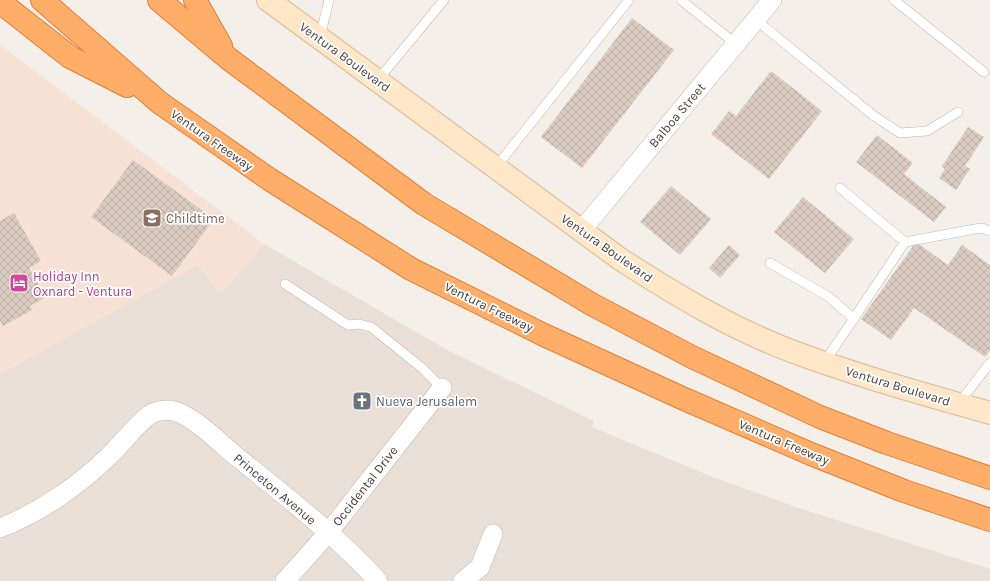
<svg xmlns="http://www.w3.org/2000/svg" width="990" height="581" viewBox="0 0 990 581" font-family="Karla,sans-serif">
<defs>
<pattern id="building-cross-hatch" width="8" height="8" patternUnits="userSpaceOnUse"><rect width="8" height="8" fill="#dacbc1"/><path d="M0 0l8 8M0 8l8-8" fill="none" stroke="#bdafa6"/></pattern>
</defs>
<rect width="100%" height="100%" fill="#f5efe9"/>
<path fill="#e9dfd7" d="M264,244L449,351L594,421L592,427L710,476L799,508L990,569V581H0V374L198,265L221,294Z"/>
<path fill="#f7e1d4" d="M0,45L264,244L221,294L198,265L0,374Z"/>
<g fill="url(#building-cross-hatch)">
<path d="M632,18L674,50L582,168L541,137Z"/>
<path d="M771,71L822,111L769,179L711,134L729,111L736,116Z"/>
<path d="M968,127L984,137L965,166L970,169L956,190L939,178L945,169L942,166Z"/>
<path d="M877,135L913,163L904,174L946,207L934,222L856,162Z"/>
<path d="M133,160L214,219L172,276L91,217Z"/>
<path d="M671,186L711,219L680,255L640,222Z"/>
<path d="M803,197L854,239L825,273L774,232Z"/>
<path d="M14,213L41,261L29,268L46,297L30,306L32,310L3,326L0,321V221Z"/>
<path d="M916,242L948,265L962,245L990,265V350L985,357L914,308L891,340L861,319Z"/>
<path d="M729,245L740,255L720,278L709,268Z"/>
</g>
<g fill="none" stroke-linecap="round" stroke-linejoin="round">
<defs>
<g id="lane">
<path d="M681,0L736,44"/>
<path d="M894,0L984,72"/>
<path d="M756,20L874,116L900,133L927,131L958,112"/>
<path d="M320,37L329,0"/>
<path d="M377,81L444,0"/>
<path d="M496,167L629,0"/>
<path d="M840,188L905,242"/>
<path d="M770,263L829,297L854,319"/>
<path d="M285,284L348,325L359,324L371,327L422,368L442,388"/>
<path d="M824,363L905,242L975,229L982,228L990,231"/>
<path d="M958,404L990,363"/>
</g>
<g id="street">
<path d="M581,231L772,0"/>
<path d="M0,528C39,513 78,486 108,457C118,448 141,419 151,414C161,409 172,409 182,414C202,424 220,443 237,457C285,496 336,535 378,581"/>
<path d="M285,581L328,533L442,388"/>
<path d="M463,581L480,567L493,534"/>
</g>
<path id="secondary" d="M268,0L620,259C676,295 732,329 794,352C858,376 924,394 990,413"/>
<g id="highway">
<path d="M42,0L160,103L269,179L411,269L544,335L682,398L811,454L904,491L990,520"/>
<path d="M159,0L229,59L424,204L593,305L692,357L820,417L887,443L990,478"/>
<path d="M195,0L221,46"/>
<path d="M0,2L70,57L127,86"/>
</g>
</defs>
<use href="#lane" stroke="#c4b7ae" stroke-width="10"/>
<use href="#street" stroke="#c4b7ae" stroke-width="20"/>
<use href="#secondary" stroke="#d9bb9a" stroke-width="24"/>
<use href="#highway" stroke="#e27f35" stroke-width="24"/>
<use href="#lane" stroke="#fff" stroke-width="9"/>
<use href="#street" stroke="#fff" stroke-width="19"/>
<use href="#secondary" stroke="#ffe7c8" stroke-width="22"/>
<use href="#highway" stroke="#ffae69" stroke-width="22"/>
</g>
<defs>
<symbol id="school-square" viewBox="-11 -11 22 22"><rect x="-9" y="-9" width="18" height="18" rx="4" fill="#8d6e63" stroke="#fff"/><path d="M0-5L7-2L0 1L-7-2ZM-4 1L0 2.5L4 1V4Q0 6-4 4Z" fill="#fff"/></symbol>
<symbol id="hotel-square" viewBox="-11 -11 22 22"><rect x="-9" y="-9" width="18" height="18" rx="4" fill="#d1479c" stroke="#fff"/><path d="M-6-4.5h1.5V1H6V5H4.5V3h-9V5H-6ZM-4 0a1.8 1.8 0 1 1 3.6 0ZM.5 0V-2.5h3Q6-2.5 6 0Z" fill="#fff"/></symbol>
<symbol id="church-square" viewBox="-11 -11 22 22"><rect x="-9" y="-9" width="18" height="18" rx="4" fill="#6b7280" stroke="#fff"/><path d="M-1.2-6h2.4v3.5h3.3v2.4h-3.3V6h-2.4V-.1h-3.3v-2.4h3.3Z" fill="#fff"/></symbol>
</defs>
<g fill-rule="evenodd">
<use href="#school-square" x="141" y="207" width="22" height="22"/>
<use href="#hotel-square" x="8" y="272" width="22" height="22"/>
<use href="#church-square" x="351" y="390" width="22" height="22"/>
</g>
<g text-anchor="middle" dominant-baseline="central" stroke-width="3.5" stroke-linejoin="round" paint-order="stroke">
<g font-size="13" fill="#493e37" stroke="#fff">
<text transform="translate(345 57) rotate(36)">Ventura Boulevard</text>
<text transform="translate(677 115) rotate(-50)">Balboa Street</text>
<text transform="translate(212 140) rotate(35)">Ventura Freeway</text>
<text transform="translate(607 248) rotate(35)">Ventura Boulevard</text>
<text transform="translate(489 307) rotate(26)">Ventura Freeway</text>
<text transform="translate(898 386) rotate(17)">Ventura Boulevard</text>
<text transform="translate(784 442) rotate(23)">Ventura Freeway</text>
<text transform="translate(365 486) rotate(-52)">Occidental Drive</text>
<text transform="translate(275 489) rotate(40)">Princeton Avenue</text>
</g>
<g font-size="13" fill="#785e54" stroke="#fff" text-anchor="start">
<text x="166" y="218">Childtime</text>
</g>
<g font-size="13" fill="#b23c85" stroke="#fff" text-anchor="start">
<text x="33" y="276">Holiday Inn<tspan x="33" dy="15">Oxnard - Ventura</tspan></text>
</g>
<g font-size="13" fill="#5b616d" stroke="#fff" text-anchor="start">
<text x="376" y="401">Nueva Jerusalem</text>
</g>
</g>
</svg>
